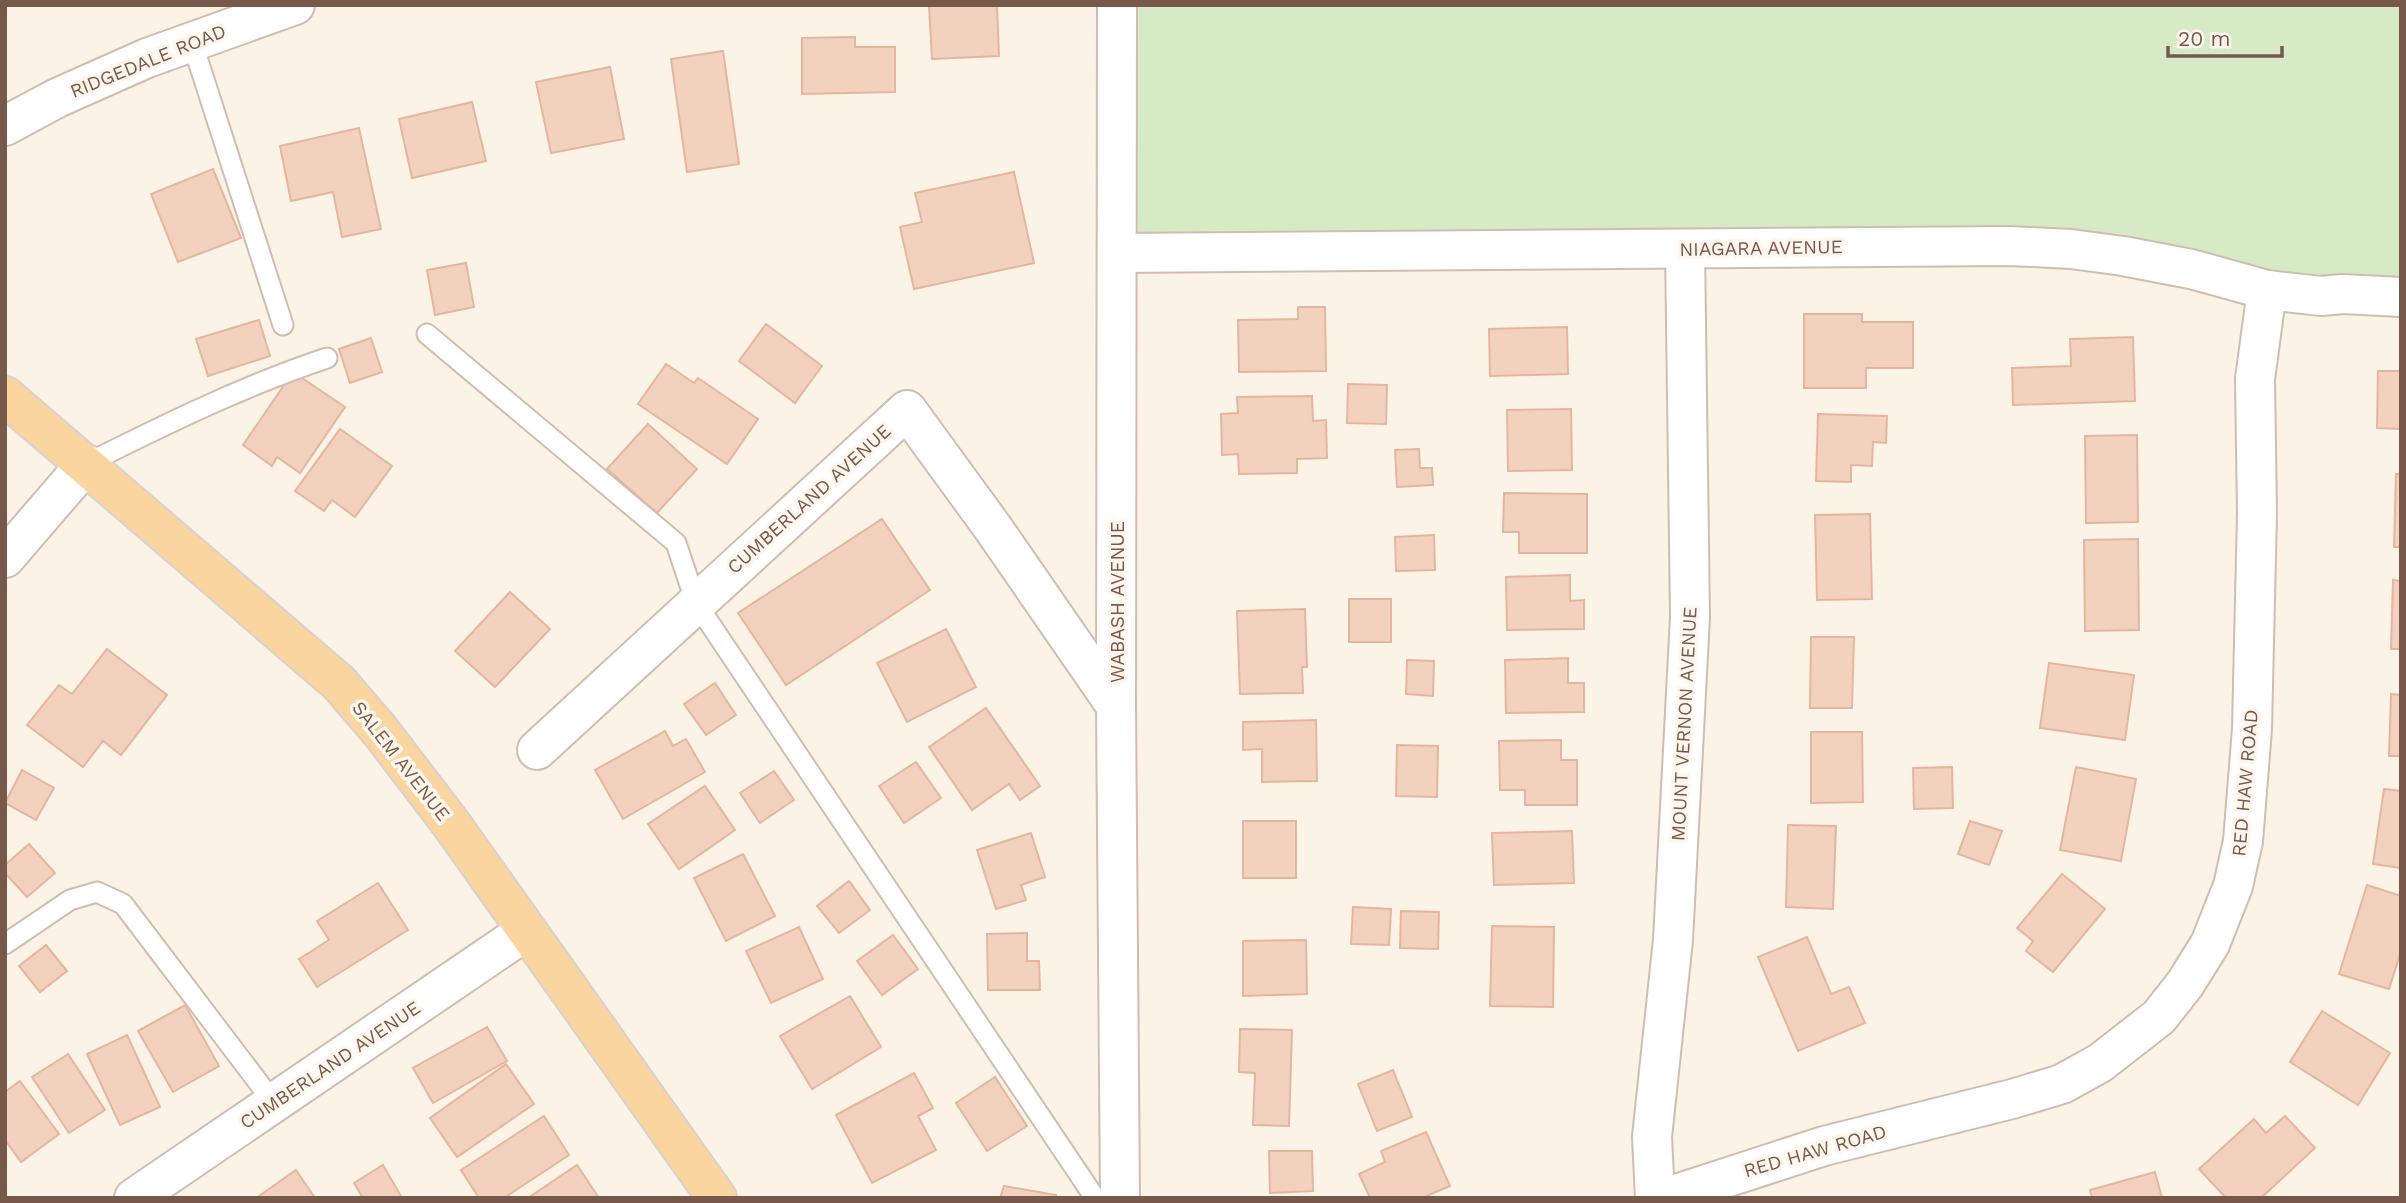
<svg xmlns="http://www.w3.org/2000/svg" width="2406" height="1203" viewBox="0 0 2406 1203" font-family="'Work Sans',sans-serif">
<rect width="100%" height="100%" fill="#fcf3e7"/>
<path fill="#d6eac5" d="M1117,5H2401V297L2123,256L1117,253Z"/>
<g fill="#f2d1bf" stroke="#e5b69f" stroke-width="2">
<path d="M929,5H997L999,56L932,59Z"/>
<path d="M855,37V47H895V92L802,94V38Z"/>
<path d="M723,51L739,164L687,172L671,59Z"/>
<path d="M610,67L624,139L551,153L536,82Z"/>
<path d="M472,102L486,161L412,178L399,119Z"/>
<path d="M359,128L381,229L342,237L333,192L291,201L280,146Z"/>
<path d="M213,169L241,238L178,262L151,194Z"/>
<path d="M1014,172L1034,263L914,289L900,227L922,222L915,193Z"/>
<path d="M466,263L474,307L435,315L427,270Z"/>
<path d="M1298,307H1325L1326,371L1239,372L1238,320L1298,319Z"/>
<path d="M1804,314H1862V322H1913V368H1866V388H1804Z"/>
<path d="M259,320L270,356L208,376L196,339Z"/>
<path d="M766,324L822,366L795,403L739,361Z"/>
<path d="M1567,327L1568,374L1490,376L1489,329Z"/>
<path d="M2133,337L2135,401L2013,405L2012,368L2071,366L2070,339Z"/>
<path d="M371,338L382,372L350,383L339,349Z"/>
<path d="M666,364L694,383L698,378L758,419L727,464L638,404Z"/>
<path d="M2378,371H2401V429L2377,428Z"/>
<path d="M293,372L345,407L300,473L277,457L272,466L243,445Z"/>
<path d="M1348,384L1387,385L1386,424L1347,423Z"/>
<path d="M1312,396L1313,421L1326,420L1327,458L1297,459V473L1239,474L1238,454L1222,455L1221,414L1238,413L1237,397Z"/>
<path d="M1571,409L1572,470L1508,471L1507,410Z"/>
<path d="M1818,414L1887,416L1886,443L1873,442L1872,466L1851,465V482L1816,481Z"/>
<path d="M648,424L697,469L657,513L607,469Z"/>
<path d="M340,429L392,466L355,517L332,500L324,511L295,491Z"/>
<path d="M2137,435L2138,522L2086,523L2085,436Z"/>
<path d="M1419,449L1420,468H1432L1433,485L1397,487L1395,450Z"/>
<path d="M2396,474H2401V547H2394Z"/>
<path d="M1504,493L1587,494V553H1519V532H1503Z"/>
<path d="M1870,514L1872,599L1817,600L1815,515Z"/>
<path d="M882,519L930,590L786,685L738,613Z"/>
<path d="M1434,535L1435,570L1396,571L1395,537Z"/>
<path d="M2138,539L2139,630L2085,631L2084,540Z"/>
<path d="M1570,575V601L1584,600V629L1507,630L1506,577Z"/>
<path d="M2393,580L2401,581V649H2391Z"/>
<path d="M510,592L550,629L495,687L455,651Z"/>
<rect x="1349" y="599" width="42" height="43"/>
<path d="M1305,609L1307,667H1302L1303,693L1240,694L1237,611Z"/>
<path d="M946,629L976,687L907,722L877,663Z"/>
<path d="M1811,637H1854L1852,708H1810Z"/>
<path d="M107,649L167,695L121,755L103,741L83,767L27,725L59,685L72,694Z"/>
<path d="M1568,658V683H1584V712L1506,713L1505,660Z"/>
<path d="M1407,660L1434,661L1433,696L1406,694Z"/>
<path d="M2049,663L2134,675L2125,740L2040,728Z"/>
<path d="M715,683L736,715L706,735L684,704Z"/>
<path d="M2391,694L2401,695V756H2389Z"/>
<path d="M986,708L1040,786L1020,800L1009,784L972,810L929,747Z"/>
<path d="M1316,720L1317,781L1262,782V749L1243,750V722Z"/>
<path d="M665,731L673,746L686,739L705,772L623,819L595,770Z"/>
<path d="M1811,732H1862L1863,802L1811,803Z"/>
<path d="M1561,740V760H1577V805H1525V790H1500L1499,741Z"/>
<path d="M1397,745L1438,746L1437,797L1396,796Z"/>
<path d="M916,762L941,798L904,823L879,786Z"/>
<path d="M1952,767L1953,808L1914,809L1913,768Z"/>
<path d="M2076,767L2136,779L2121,861L2060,850Z"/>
<path d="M22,770L54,788L36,820L5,803Z"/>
<path d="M774,771L794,800L760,823L740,793Z"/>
<path d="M705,786L735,830L679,869L648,824Z"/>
<path d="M2384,789L2401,791V868L2373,864Z"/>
<rect x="1243" y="821" width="53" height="57"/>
<path d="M1970,821L2002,831L1989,865L1958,854Z"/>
<path d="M1788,825L1836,826L1833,909L1786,907Z"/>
<path d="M1572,831L1574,883L1494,885L1492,833Z"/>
<path d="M1031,833L1045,877L1021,885L1026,900L996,909L977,850Z"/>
<path d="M29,844L55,873L27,897L5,873V865Z"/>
<path d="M743,854L775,916L726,941L694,878Z"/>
<path d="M2062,874L2105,909L2053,972L2026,951L2033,941L2017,928Z"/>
<path d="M849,881L870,910L839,933L817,906Z"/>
<path d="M378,883L408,930L317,987L299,959L329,940L317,921Z"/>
<path d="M2367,885L2401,896V951L2389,989L2339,974Z"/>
<path d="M1353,907L1391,909L1389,945L1351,944Z"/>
<path d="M1401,911L1439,912L1438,949L1400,948Z"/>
<path d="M1492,926L1554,927L1553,1007L1490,1006Z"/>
<path d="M799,927L823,979L771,1003L746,951Z"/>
<path d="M1027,933V961H1039L1040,990H988L987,934Z"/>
<path d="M893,935L918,969L882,995L857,961Z"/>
<path d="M1807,937L1831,994L1849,987L1865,1023L1798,1051L1758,957Z"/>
<path d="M1306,940L1307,994L1243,996V941Z"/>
<path d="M46,945L67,971L40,992L19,966Z"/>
<path d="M850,996L881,1047L812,1089L780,1036Z"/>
<path d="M185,1005L219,1066L173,1092L138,1031Z"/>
<path d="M2322,1011L2390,1053L2358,1105L2290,1062Z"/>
<path d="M487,1027L507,1061L433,1103L413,1068Z"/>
<path d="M1240,1029L1292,1030L1289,1126L1253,1125L1255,1073L1239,1072Z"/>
<path d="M127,1035L160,1107L120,1125L87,1054Z"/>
<path d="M68,1054L105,1110L69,1133L32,1077Z"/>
<path d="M506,1064L534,1104L457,1157L430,1118Z"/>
<path d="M1393,1070L1412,1117L1377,1131L1358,1084Z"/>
<path d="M914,1073L933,1108L918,1116L936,1150L872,1183L836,1115Z"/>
<path d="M995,1077L1027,1126L987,1151L956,1103Z"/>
<path d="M20,1081L59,1134L21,1162L5,1140V1092Z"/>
<path d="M544,1116L569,1155L504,1198H479L461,1170Z"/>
<path d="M2285,1116L2315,1148L2261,1198H2226L2199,1169L2254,1119L2266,1133Z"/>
<path d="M1426,1132L1450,1186L1422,1198H1370L1359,1174L1385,1162L1381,1151Z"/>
<path d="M1269,1151H1312L1313,1191L1270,1193Z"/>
<path d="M383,1165L402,1198H363L354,1183Z"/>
<path d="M577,1165L599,1198H528Z"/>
<path d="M296,1170L315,1198H260L259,1196Z"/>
<path d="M2155,1172L2162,1198H2092L2090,1190Z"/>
<path d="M1004,1186L1056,1195V1198H1000Z"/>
</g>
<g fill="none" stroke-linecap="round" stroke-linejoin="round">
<defs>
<g id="lane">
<path d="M192,42L283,325"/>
<path d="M427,334L676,543L696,603L1095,1198"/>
<path d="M86,464C164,425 243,386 327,358"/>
<path d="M5,944L70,900L97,892L123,904L274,1103"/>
</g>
<g id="street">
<path d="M1117,5L1116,706L1120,1198"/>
<path d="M5,126L57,98L147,58L295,5"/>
<path d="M1117,253L2010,246L2071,249L2123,256L2191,269L2267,290L2321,296L2343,294L2401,297"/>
<path d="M5,558L86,464"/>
<path d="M537,750L907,410L993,528L1116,706"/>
<path d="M134,1198L526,931"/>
<path d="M1655,1198L1652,1137L1673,940L1690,617L1685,249"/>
<path d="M1664,1198L1824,1146L2012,1099L2062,1084L2100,1063L2159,1017L2185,984L2210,944L2233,886L2243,841L2252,729L2257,513L2255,379L2267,290"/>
</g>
<path id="primary" d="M5,396L339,683L381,732L452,825L717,1198"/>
</defs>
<use href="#lane" stroke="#d1bdaf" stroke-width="23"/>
<use href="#street" stroke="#d1bdaf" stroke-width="42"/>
<use href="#primary" stroke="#d9d1cd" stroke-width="42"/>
<use href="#lane" stroke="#fff" stroke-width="19"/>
<use href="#street" stroke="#fff" stroke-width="38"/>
<use href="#primary" stroke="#fad5a0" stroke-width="38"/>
</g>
<g text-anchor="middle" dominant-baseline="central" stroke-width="7" stroke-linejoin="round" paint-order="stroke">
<g font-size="19" fill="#77594b" stroke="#fff7ee">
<text transform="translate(148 61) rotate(-22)">RIDGEDALE ROAD</text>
<text transform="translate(1761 248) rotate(-1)">NIAGARA AVENUE</text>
<text transform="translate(809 499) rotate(-42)">CUMBERLAND AVENUE</text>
<text transform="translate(1117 602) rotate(-90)">WABASH AVENUE</text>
<text transform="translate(1684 724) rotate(-87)">MOUNT VERNON AVENUE</text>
<text transform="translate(401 761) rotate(52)">SALEM AVENUE</text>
<text transform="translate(2245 783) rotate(-85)">RED HAW ROAD</text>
<text transform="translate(330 1065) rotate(-34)">CUMBERLAND AVENUE</text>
<text transform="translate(1815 1151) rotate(-16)">RED HAW ROAD</text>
</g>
</g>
<rect width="2406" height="1203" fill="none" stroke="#77594b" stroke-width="14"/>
<path d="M2168 46v10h114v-10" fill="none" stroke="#77594b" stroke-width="3.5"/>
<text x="2178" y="46" font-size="21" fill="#77594b" stroke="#fff7ee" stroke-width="5" paint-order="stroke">20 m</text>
</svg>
